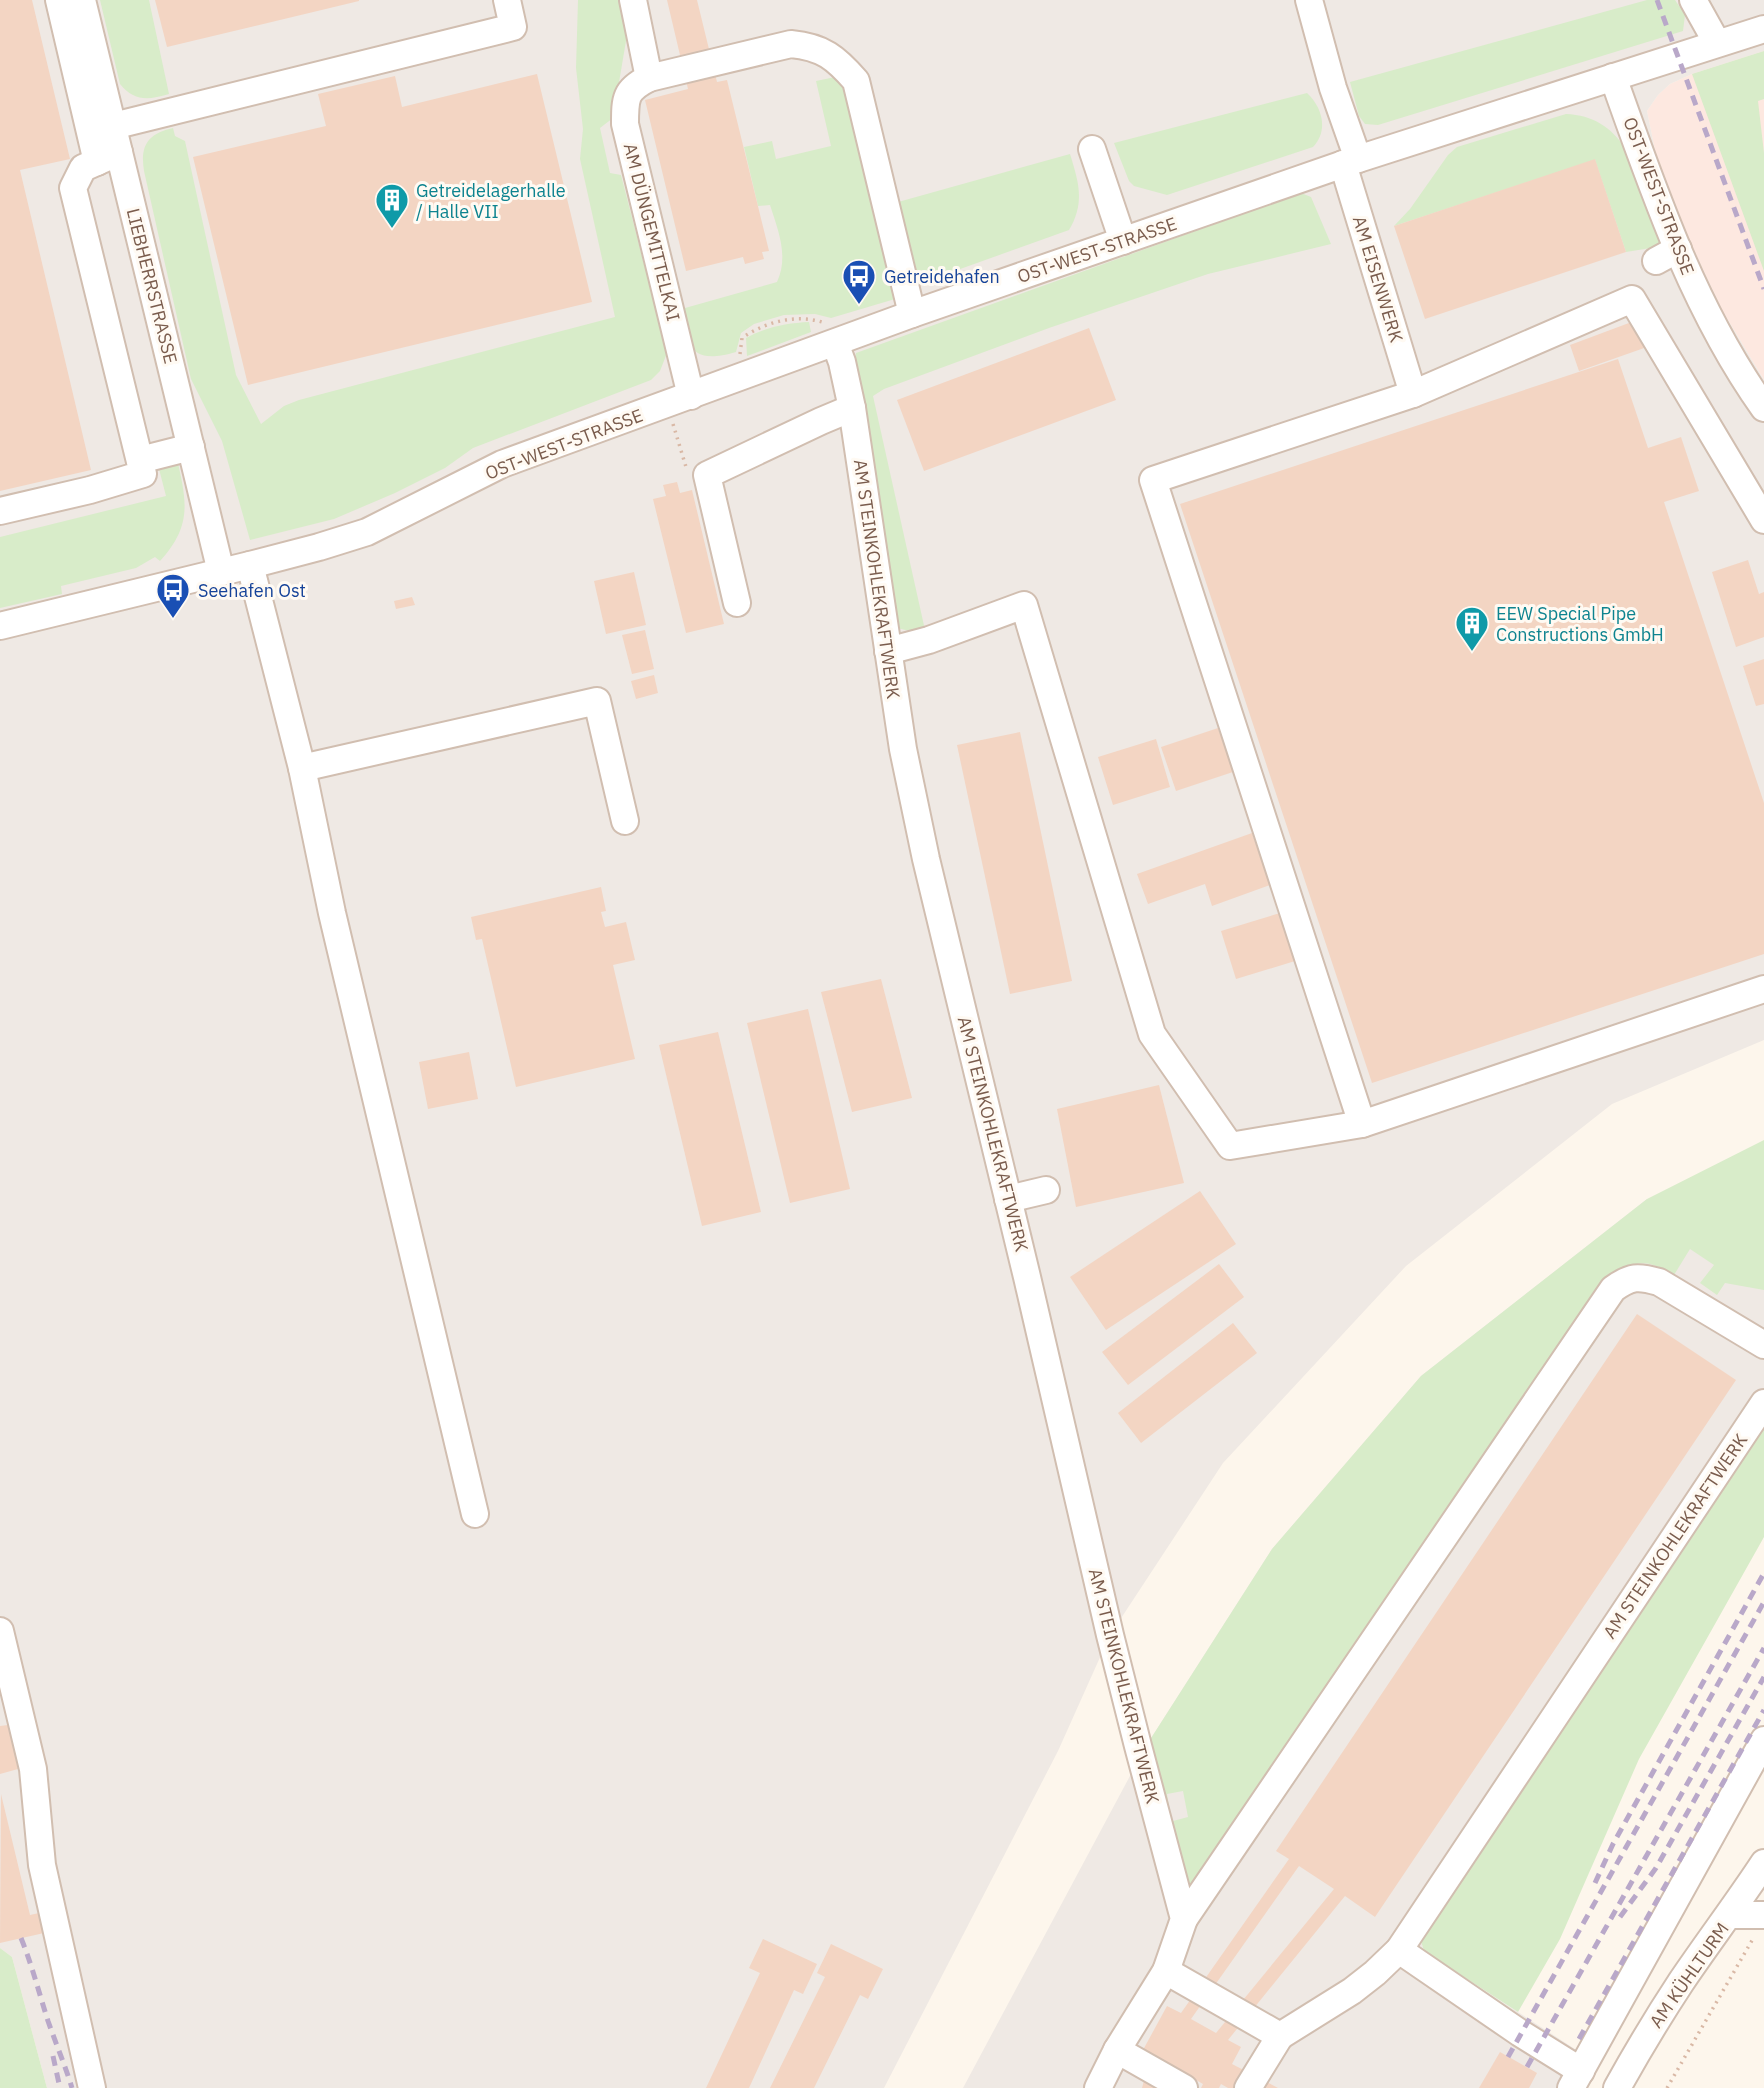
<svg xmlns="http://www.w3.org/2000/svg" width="1764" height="2088" viewBox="0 0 1764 2088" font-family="'IBM Plex Sans',sans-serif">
<rect width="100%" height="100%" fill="#fdf6ec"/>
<path fill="#fde8e0" d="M1764,51V380L1722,310L1661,180L1647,111L1658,95L1670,84L1692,74Z"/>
<g fill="#efe9e4">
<path d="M0,0H1764V51L1692,74L1670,84L1658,95L1647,111L1661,180L1722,310L1764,380V1040L1612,1104L1406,1266L1223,1463L1110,1635L1058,1751L884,2088H47L12,1957L0,1948Z"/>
<path d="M1647,1199L1764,1287V1422L1420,1938L1424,1951L1598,2064L1584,2088H963L1146,1746L1272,1549L1421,1376Z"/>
</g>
<g fill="#d8ecc9">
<path d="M100,0H149L169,94C148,100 135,102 120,84Z"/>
<path d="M578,0H621L627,35L613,118L600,128L610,173L621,175L667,353L660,371L651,380L473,448L445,468L395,493L334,519L250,540L222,441L191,379L144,171C140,146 147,134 173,128L175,136L185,141L236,375L261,424L284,406L299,400L615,317L580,159L583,129L576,68Z"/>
<path d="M1647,0H1675L1685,15L1683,31L1378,125L1365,124L1359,116L1350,82Z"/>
<path d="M1764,51V99L1758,101L1764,153V271L1692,74Z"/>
<path d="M840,76L846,80L895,299L831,318L815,314L784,315L754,324L741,333L736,352C691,365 689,348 678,310L777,282C789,256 778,230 770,205L758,206L744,147L772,141L776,159L831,146L816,81Z"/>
<path d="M1307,93C1322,107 1329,130 1313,147L1167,195L1134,186L1129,181L1114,143Z"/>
<path d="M1566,114C1593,115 1611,127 1626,149L1663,246L1626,252L1595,160L1394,226L1410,209L1448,155L1457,147Z"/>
<path d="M1070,154C1079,183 1085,203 1069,230L924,282L908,271L891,204Z"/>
<path d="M1301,193L1311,197L1331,244L1208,274L1049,328L884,389L873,396L925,630L910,631L897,628L854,366L856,353Z"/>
<path d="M809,322L811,332L747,356L746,338C766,327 787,323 809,322Z"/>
<path d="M177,459C187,502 192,526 160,561L155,557L136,568L61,586L62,594L0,608V537L166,496L158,465Z"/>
<path d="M1764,1140V1290L1725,1283L1717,1295L1700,1283L1714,1265L1690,1249L1674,1275C1645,1258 1637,1260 1609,1278L1197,1891L1186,1892L1170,1817L1173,1821L1188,1817L1183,1791L1167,1794L1170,1812L1163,1813L1146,1746L1272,1549L1421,1376L1647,1199Z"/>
<path d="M1764,1422V1537L1639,1759L1560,1939L1518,2012L1424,1951L1420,1938Z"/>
<path d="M0,1948L12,1957L47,2088H0Z"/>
</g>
<g fill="#f3d5c3" fill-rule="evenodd">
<path d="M0,0H32L70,159L20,170L91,470L0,491Z"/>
<path d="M155,0H359V1L167,47Z"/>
<path d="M667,0H697L717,82L727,80L769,251L762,252L764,259L745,264L743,257L686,271L645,100L688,89Z"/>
<path d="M537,74L592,302L248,385L193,157L326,126L318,94L395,76L402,107Z"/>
<path d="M1595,159L1626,252L1425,319L1394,226Z"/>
<path d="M1637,320L1647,347L1579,371L1570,345Z"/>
<path d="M1089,328L1116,400L924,471L897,400Z"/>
<path d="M1618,359L1648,448L1681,437L1699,491L1664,502L1764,803V954L1372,1083L1180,504Z"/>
<path d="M677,482L680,493L692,490L724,624L686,633L653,499L666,496L663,485Z"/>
<path d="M1748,560L1759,594L1764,592V637L1736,647L1712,572Z"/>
<path d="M634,572L646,625L606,634L594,581Z"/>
<path d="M412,597L415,605L396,609L394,601Z"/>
<path d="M645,630L654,669L632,674L622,635Z"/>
<path d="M1764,659V704L1756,706L1743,666Z"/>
<path d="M654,675L658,693L636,699L631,681Z"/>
<path d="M1218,728L1233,772L1176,791L1161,747Z"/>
<path d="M1020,732L1072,981L1010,994L957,745Z"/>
<path d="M1156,739L1170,787L1113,805L1098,757Z"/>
<path d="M1252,833L1270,885L1212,906L1205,884L1148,904L1137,874Z"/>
<path d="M601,887L606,911L601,912L605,927L626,922L635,960L613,965L635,1059L516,1087L482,939L476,940L471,917Z"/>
<path d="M1280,913L1295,961L1236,979L1221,931Z"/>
<path d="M881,979L912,1098L852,1112L821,992Z"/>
<path d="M808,1009L850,1189L790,1203L747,1023Z"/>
<path d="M718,1032L761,1212L702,1226L659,1045Z"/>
<path d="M469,1052L478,1099L428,1109L419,1062Z"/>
<path d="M1159,1085L1184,1183L1076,1207L1057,1109Z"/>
<path d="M1200,1191L1236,1244L1106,1330L1070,1277Z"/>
<path d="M1219,1264L1244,1297L1128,1385L1102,1352Z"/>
<path d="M1637,1314L1736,1380L1375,1917L1345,1896L1228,2040L1241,2047L1232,2064L1278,2088H1228L1221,2084L1219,2088H1201L1203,2084L1163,2061L1156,2088H1142L1151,2055L1143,2050L1167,2006L1181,2013L1289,1859L1276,1851ZM1299,1866L1334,1889L1216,2033L1191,2019Z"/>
<path d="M1233,1323L1257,1353L1141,1443L1118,1413Z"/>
<path d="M8,1725L18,1769L0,1774V1726Z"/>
<path d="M1,1794L30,1915L39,1913L44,1933L0,1943Z"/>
<path d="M763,1939L817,1964L803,1994L794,1990L749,2088H706L760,1973L749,1968Z"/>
<path d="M831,1944L883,1969L868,1999L860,1995L814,2088H770L825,1977L817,1973Z"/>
<path d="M1500,2052L1537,2073L1529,2088H1479Z"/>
</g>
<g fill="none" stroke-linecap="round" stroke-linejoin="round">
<defs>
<g id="minor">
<path d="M59,0L97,162"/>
<path d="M82,0L221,572"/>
<path d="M633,0L649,78C625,90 625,98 625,124L691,396"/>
<path d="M1309,0L1333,88L1358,159"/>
<path d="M1693,0L1717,43"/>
<path d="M1613,77C1654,192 1693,308 1764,408"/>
<path d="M649,78L791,44C823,47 836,58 856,81L912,314"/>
<path d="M113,126L513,27L507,0"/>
<path d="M1092,149L1123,241"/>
<path d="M1343,164L1413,394"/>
<path d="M1656,261L1678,249"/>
<path d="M835,343L842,362L852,408L903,749L926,859L1027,1277L1110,1635L1138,1746L1184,1919L1166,1971L1117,2050L1098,2088"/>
<path d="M140,460L191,447"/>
<path d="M0,511L90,490L143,474L73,188L83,168L119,152"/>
<path d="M1764,520L1632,299L1413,394L1153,480L1362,1124L1764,989"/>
<path d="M250,565L302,768L332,913L475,1514"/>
<path d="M737,603L707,475L821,421L852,408"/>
<path d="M0,626L250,565L319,547L367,532L502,464L912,314L1358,159L1764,29"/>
<path d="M888,651L929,640L1024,605L1152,1034L1230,1146L1362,1124"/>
<path d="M302,768L597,701L625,821"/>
<path d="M1008,1199L1046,1190"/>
<path d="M0,1631L33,1769L42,1865L92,2088"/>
<path d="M1730,1915H1764"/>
<path d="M1184,1919L1613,1289C1631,1276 1638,1276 1659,1282L1764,1345"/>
<path d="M1399,1950L1520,2033L1581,2071"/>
<path d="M1166,1971L1280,2036L1248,2088"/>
<path d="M1280,2036L1352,1991L1375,1973L1399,1950L1764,1403"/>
<path d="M1117,2050L1184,2088"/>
<path d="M1571,2088L1764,1740"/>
<path d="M1617,2088C1637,2052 1658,2017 1681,1982C1708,1942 1737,1904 1764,1863"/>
</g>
</defs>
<use href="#minor" stroke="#d1beb0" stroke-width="30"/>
<g stroke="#d9b8a5" stroke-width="3.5" stroke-dasharray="2 5" stroke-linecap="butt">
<path d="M740,354L742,338C765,322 795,314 822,322"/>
<path d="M673,424L686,467"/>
<path d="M1667,2088L1754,1937"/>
</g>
<use href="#minor" stroke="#fff" stroke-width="26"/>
<g stroke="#b9a8c9" stroke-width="5" stroke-dasharray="10 7" stroke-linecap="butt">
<path d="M1657,0L1764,289"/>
<path d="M1595,1883L1613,1844L1764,1573"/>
<path d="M1620,1917L1656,1868L1764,1677"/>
<path d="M21,1938C32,1965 39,1993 48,2021C56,2044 65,2065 72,2088"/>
<path d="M1579,2039L1764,1710"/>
<path d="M53,2056L60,2088"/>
<path d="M1508,2057L1764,1602"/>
<path d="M1527,2067L1764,1648"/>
</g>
</g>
<defs>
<symbol id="building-pin" viewBox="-11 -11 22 30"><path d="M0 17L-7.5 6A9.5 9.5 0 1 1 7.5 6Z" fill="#0f9aa8" stroke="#fffaf3"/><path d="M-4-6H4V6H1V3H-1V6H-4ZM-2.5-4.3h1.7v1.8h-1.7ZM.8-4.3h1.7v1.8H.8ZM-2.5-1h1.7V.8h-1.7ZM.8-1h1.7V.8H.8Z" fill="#fff"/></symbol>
<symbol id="bus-pin" viewBox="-11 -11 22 30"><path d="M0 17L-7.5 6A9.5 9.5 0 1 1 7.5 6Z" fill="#1a4fb4" stroke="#fffaf3"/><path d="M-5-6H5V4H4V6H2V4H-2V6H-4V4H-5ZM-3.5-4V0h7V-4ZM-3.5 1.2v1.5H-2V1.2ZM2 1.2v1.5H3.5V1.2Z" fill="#fff"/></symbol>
</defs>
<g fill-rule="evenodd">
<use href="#building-pin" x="373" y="181" width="38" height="52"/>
<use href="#bus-pin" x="840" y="257" width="38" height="52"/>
<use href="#bus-pin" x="154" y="571" width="38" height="52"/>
<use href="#building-pin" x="1453" y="604" width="38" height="52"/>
</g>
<g text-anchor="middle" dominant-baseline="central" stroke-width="6" stroke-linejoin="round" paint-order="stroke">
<g font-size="18" fill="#0d838f" stroke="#fffaf3" text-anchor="start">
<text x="416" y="190">Getreidelagerhalle<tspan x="416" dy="21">/ Halle VII</tspan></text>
<text x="1496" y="613">EEW Special Pipe<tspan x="1496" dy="21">Constructions GmbH</tspan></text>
</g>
<g font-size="18" fill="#7a5c4d" stroke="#fffaf3">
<text transform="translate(1659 196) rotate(69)">OST-WEST-STRASSE</text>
<text transform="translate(652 232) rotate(76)">AM DÜNGEMITTELKAI</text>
<text transform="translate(1097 250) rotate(-19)">OST-WEST-STRASSE</text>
<text transform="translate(1378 279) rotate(73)">AM EISENWERK</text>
<text transform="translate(152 286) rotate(76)">LIEBHERRSTRASSE</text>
<text transform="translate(564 444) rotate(-21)">OST-WEST-STRASSE</text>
<text transform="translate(877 579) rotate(82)">AM STEINKOHLEKRAFTWERK</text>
<text transform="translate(993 1134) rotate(76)">AM STEINKOHLEKRAFTWERK</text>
<text transform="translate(1675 1536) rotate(-56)">AM STEINKOHLEKRAFTWERK</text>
<text transform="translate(1124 1686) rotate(76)">AM STEINKOHLEKRAFTWERK</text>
<text transform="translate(1689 1975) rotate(-55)">AM KÜHLTURM</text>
</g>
<g font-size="18" fill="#164399" stroke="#fffaf3" text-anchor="start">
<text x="884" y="276">Getreidehafen</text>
<text x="198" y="590">Seehafen Ost</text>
</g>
</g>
</svg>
